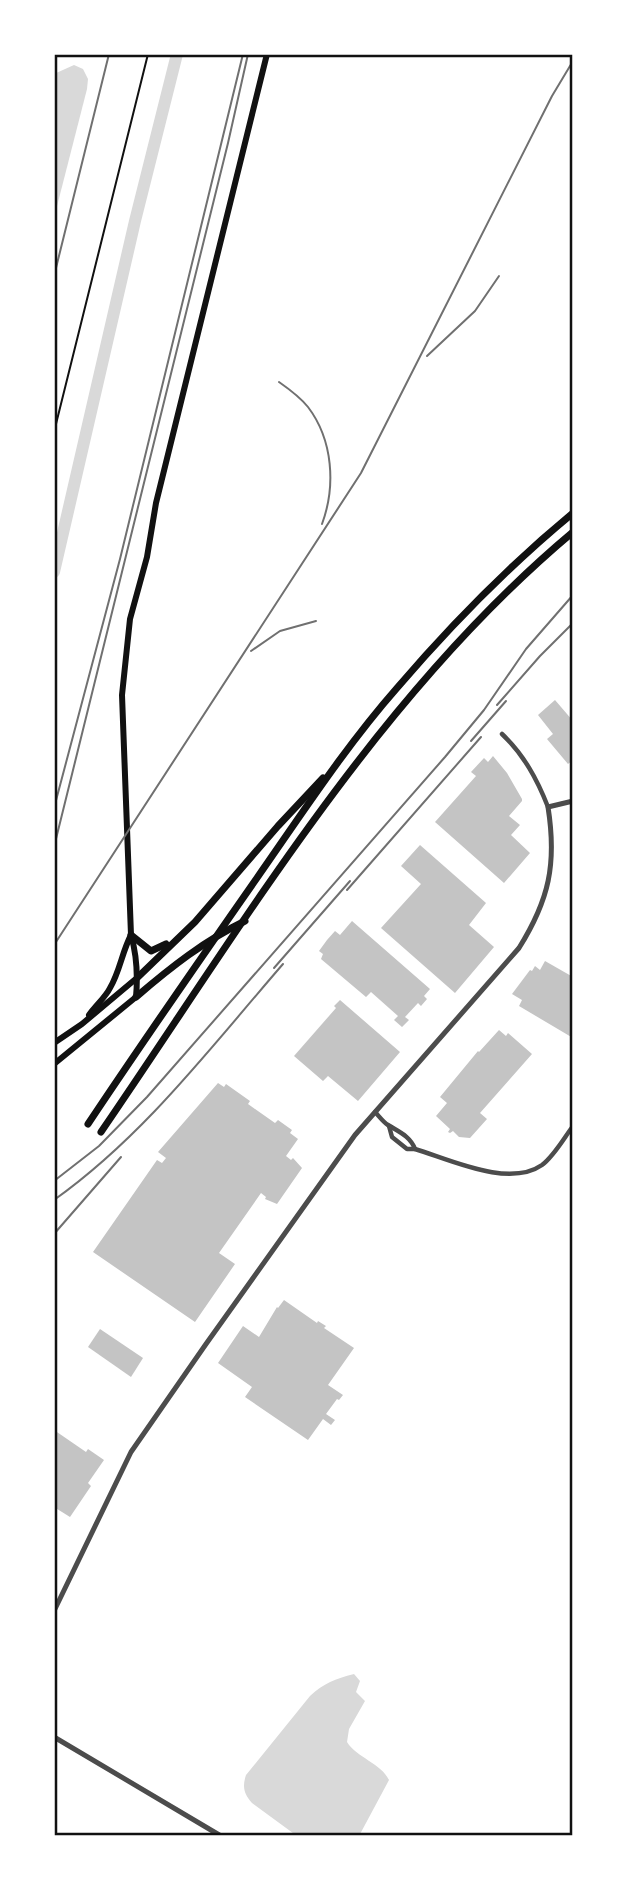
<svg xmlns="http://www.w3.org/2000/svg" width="627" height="1890" viewBox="0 0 627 1890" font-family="'Work Sans',sans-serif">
<rect width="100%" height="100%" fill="#fff"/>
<g fill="#d9d9d9">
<path d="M74,65L83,69L88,79L87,89L55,214L54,74Z"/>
<path d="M354,1674L360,1681L356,1692L365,1701L349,1729L347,1742C357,1758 381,1763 389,1780L359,1836H297L252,1803C244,1794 242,1787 246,1775L310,1696C324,1683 335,1679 354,1674Z"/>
</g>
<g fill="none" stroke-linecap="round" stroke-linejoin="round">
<path stroke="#d9d9d9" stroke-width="12" d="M54,572L135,221L177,54"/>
</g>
<g fill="#c4c4c4">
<path d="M555,700L573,721V760L568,764L547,739L553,734L538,715Z"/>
<path d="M493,756L507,773L522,799V801L509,816L520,825L511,835L530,853L504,883L435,822L476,776L471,772L484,758L488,762Z"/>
<path d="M420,845L486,903L469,925L494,947L455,993L381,928L421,884L401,866Z"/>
<path d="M352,921L430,989L424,996L427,999L421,1006L418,1003L405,1017L409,1020L402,1027L394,1020L398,1016L371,992L366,997L321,959L323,954L319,951L327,940L335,931L340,935Z"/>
<path d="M545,961L573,977V1038L519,1006L522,1000L512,994L530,970L532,971L535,966L540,970Z"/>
<path d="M340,1000L400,1052L358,1101L328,1076L323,1081L294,1056L336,1008L334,1006Z"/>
<path d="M499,1030L506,1036L508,1033L532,1054L480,1113L487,1119L470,1138L459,1137L453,1131L450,1133L448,1132L450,1129L436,1116L447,1103L440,1097L478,1051L479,1052Z"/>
<path d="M218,1083L224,1087L226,1084L250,1101L248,1104L275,1123L278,1120L292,1130L290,1133L298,1139L286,1156L291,1160L293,1158L302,1168L277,1204L265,1199L266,1197L261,1193L219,1253L235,1264L195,1322L93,1252L157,1160L162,1163L166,1158L158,1152Z"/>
<path d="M284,1300L317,1323L318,1321L326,1326L324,1328L354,1348L328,1385L343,1395L339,1400L337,1399L326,1414L335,1420L331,1425L323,1419L308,1440L245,1397L252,1387L218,1363L243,1326L259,1337L277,1307L278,1308Z"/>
<path d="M100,1329L143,1358L131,1377L88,1347Z"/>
<path d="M54,1430L86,1452L88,1449L104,1460L88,1483L91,1486L70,1517L54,1507Z"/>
</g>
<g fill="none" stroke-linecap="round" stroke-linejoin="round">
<path stroke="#111" stroke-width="2" d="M54,432L148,54"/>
<g stroke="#4c4c4c" stroke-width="4.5">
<path d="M502,734C524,755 537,779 548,807"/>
<path d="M375,1112C379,1116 383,1122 388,1125C399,1132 410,1136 415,1149"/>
<path d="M389,1126L392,1137L407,1149H415C451,1160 509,1188 542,1165C554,1156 564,1138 573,1126"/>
</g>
<g stroke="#4c4c4c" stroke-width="5">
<path d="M54,1611L131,1452L206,1344L355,1135L519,948C549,900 557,864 548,807L573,801"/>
<path d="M54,1737L221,1836"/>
</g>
<g stroke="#111" stroke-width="6">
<path d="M89,1015C95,1006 105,998 110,988C120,971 122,952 131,935"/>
<path d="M54,1043L82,1024L138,977"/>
<path d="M54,1064L136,997C138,975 137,956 131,935L122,695L130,619L147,557L156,503L267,54"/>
</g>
<g stroke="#111" stroke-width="7">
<path d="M131,935L151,951L166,944"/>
<path d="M138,977L195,922L278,826L323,778"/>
<path d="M136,997C171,967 204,941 245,921"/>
<path d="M88,1124C144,1040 201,958 259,875C303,812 346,746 397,688C450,626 510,565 573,513"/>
<path d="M101,1132C243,925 378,695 573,532"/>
</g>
<path stroke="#707070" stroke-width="2" d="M54,808L120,559L243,54"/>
<g stroke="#707070" stroke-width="2">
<path d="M54,57L57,54"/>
<path d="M54,276L109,54"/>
<path d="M427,356L475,311L499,276"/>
<path d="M279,382C289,389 300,397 308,407C333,440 336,486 322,524"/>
<path d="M251,651L280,631L316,621"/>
<path d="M497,705L540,656L573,623"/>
<path d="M471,741L506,701"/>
<path d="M54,847L228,143L248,54"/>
<path d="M347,890L481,737"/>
<path d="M54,945L361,473L552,96L573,61"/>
<path d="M274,968L350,881"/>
<path d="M54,1181L99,1146L147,1097L445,757L484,710L526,649L573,595"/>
<path d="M54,1200C144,1136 211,1047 283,964"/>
<path d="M54,1234L121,1157"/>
</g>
</g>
<rect width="627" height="1890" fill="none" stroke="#ffffff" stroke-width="112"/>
<rect x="56" y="56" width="515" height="1778" fill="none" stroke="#111" stroke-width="2.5"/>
</svg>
